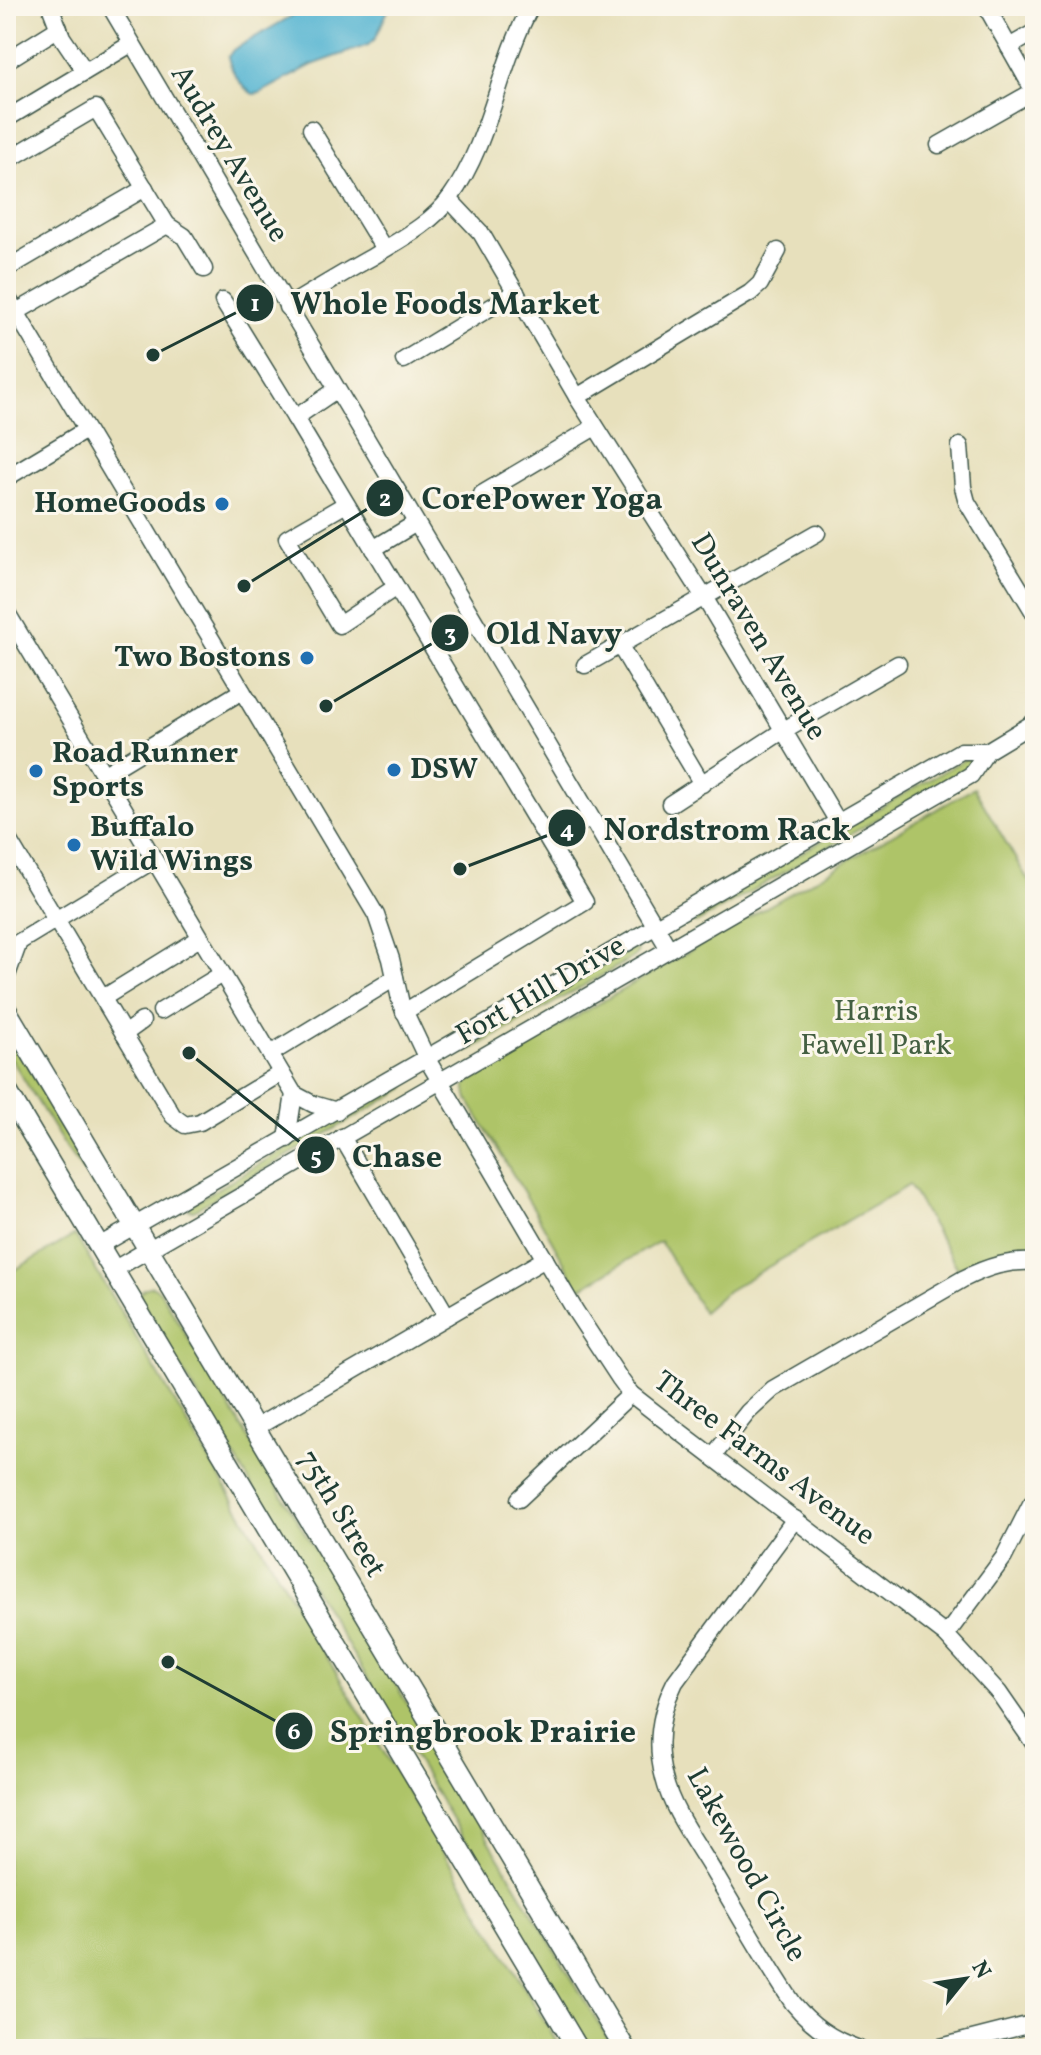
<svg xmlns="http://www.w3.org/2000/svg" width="1041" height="2055" viewBox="0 0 1041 2055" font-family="Vollkorn,serif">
<rect width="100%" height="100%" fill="#fbf7ec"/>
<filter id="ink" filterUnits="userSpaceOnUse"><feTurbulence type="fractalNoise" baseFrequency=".0125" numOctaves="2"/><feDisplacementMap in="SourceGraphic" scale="16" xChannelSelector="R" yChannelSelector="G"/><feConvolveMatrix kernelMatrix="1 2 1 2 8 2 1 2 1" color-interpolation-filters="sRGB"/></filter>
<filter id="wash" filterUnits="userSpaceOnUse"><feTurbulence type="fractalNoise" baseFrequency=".006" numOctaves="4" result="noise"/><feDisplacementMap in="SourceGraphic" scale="32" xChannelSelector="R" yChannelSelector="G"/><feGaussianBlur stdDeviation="1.8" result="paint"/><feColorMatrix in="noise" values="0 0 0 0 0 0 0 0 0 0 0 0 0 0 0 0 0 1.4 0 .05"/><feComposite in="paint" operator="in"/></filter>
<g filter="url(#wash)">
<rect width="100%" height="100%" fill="#e7e0bc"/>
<g fill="#aec468" stroke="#66804e" stroke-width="2">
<path d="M974,754L978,761L696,923L690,921L692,915Z"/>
<path d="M974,788L1035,892V1249L988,1255L958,1269L909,1185L727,1291L703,1312L660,1241L579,1289L537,1214L468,1100L465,1086L476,1074Z"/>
<path d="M633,948L638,951L634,957L467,1052L462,1051L461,1047Z"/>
<path d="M6,1029L98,1184L94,1186L66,1148L6,1050Z"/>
<path d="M403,1080L406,1083L405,1088L194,1210H189L190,1205Z"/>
<path d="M75,1235L561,2049H6V1275Z"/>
<path d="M152,1286L160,1291L614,2049H590L141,1301L140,1294L143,1289Z"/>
</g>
<path fill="#52b4d1" stroke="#387882" stroke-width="2" d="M309,6H390L375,39L368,45L312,65L260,93L253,94C241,87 231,71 228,57L233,50Z"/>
</g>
<g filter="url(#ink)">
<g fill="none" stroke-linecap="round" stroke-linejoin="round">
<defs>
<g id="minor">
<path d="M50,6L62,37L85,71"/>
<path d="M110,6L669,949"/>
<path d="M986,6L1035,93"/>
<path d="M1009,47L1035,32"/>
<path d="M6,61L59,28"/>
<path d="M6,119L131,44"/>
<path d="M311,129L384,249"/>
<path d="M939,145L1034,91"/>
<path d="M6,161L96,108L167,225L6,318"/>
<path d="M449,199L481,233L577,397L704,597L838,822"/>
<path d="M167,225L184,236L204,269"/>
<path d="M6,269L145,188"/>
<path d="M6,295L376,915L391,959L401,1004L427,1059L576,1312L620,1379L631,1394L667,1422L946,1635L999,1693L1035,1745"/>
<path d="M223,301L295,418L336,390"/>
<path d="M287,307C315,290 343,273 372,257C399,240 430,225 450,198C491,141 498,67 531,6"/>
<path d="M404,360L516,292"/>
<path d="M577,397L750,293L760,284L778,251"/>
<path d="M295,418L585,902L404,1012"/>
<path d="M960,446L963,487L967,502L1035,614"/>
<path d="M6,478L86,430"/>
<path d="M482,494L595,427"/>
<path d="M346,504L287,538L339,625L396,587"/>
<path d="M373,549L416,523"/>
<path d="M6,611L294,1094L313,1104L337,1111"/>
<path d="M620,646L702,784"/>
<path d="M585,665L817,533"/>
<path d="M103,775L242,691"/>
<path d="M670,804L784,730L898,664"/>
<path d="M6,836L173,1116L185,1125L200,1122L281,1073"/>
<path d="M550,843L590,817"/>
<path d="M6,978L19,942L154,860"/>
<path d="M103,998L200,938"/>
<path d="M161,1011L222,974"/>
<path d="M124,1034L142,1021"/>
<path d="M270,1054L395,978"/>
<path d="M342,1137L447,1316"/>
<path d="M287,1139L294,1094"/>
<path d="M99,1246L961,751H987"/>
<path d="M113,1270L971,775L987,751L1035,722"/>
<path d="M255,1428L545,1259"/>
<path d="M713,1456L748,1412L773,1389L963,1279C987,1267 1008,1260 1035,1262"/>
<path d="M519,1499L631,1394"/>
<path d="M795,1519L675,1682C660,1712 655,1745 664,1778C672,1811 696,1842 713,1871C739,1915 764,1960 793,2003C811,2025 831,2039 859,2049"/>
<path d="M946,1635L1004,1557L1031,1504"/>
<path d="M933,2049L1035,2023"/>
</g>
<g id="major">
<path d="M6,1010L625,2049"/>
<path d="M6,1090L578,2049"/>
</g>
</defs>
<use href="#minor" stroke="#3d5548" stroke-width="19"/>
<use href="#major" stroke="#3d5548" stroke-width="23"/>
<use href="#minor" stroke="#fff" stroke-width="16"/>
<use href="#major" stroke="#fff" stroke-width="20"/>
</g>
</g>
<g fill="#1f6fb2" stroke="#fbf7ec" stroke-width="3">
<circle cx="222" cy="504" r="8"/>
<circle cx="307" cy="658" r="8"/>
<circle cx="394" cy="770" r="8"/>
<circle cx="36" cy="771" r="8"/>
<circle cx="74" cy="845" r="8"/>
</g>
<g text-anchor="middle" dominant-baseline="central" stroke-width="6" stroke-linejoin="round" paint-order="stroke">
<g font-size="30" fill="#1f3d34" stroke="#fbf7ec">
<text transform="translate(229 154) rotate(59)">Audrey Avenue</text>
<text transform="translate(758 637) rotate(59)">Dunraven Avenue</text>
<text transform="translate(541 991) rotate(-30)">Fort Hill Drive</text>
<text transform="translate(764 1459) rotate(37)">Three Farms Avenue</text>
<text transform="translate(341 1514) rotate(59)">75th Street</text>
<text transform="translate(746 1865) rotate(61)">Lakewood Circle</text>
</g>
<g font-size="30" font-weight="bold" fill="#1f3d34" stroke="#fbf7ec" text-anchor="start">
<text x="206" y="504" text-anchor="end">HomeGoods</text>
<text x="291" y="658" text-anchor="end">Two Bostons</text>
<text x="52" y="754">Road Runner<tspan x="52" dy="34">Sports</tspan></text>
<text x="410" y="770">DSW</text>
<text x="90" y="828">Buffalo<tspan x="90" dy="34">Wild Wings</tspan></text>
</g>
<g font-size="30" fill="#435f41" stroke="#fbf7ec">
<text x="876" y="1012">Harris<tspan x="876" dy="34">Fawell Park</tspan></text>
</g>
</g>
<path fill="none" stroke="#1f3d34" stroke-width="3" d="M153 355L255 303M244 586L385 498M326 706L450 633M460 869L567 828M189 1053L316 1155M168 1662L294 1731"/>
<g fill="#1f3d34" stroke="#fbf7ec" stroke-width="3">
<circle cx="153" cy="355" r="8"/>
<circle cx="244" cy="586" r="8"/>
<circle cx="326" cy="706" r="8"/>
<circle cx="460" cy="869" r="8"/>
<circle cx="189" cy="1053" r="8"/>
<circle cx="168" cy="1662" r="8"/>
<circle cx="255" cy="303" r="20"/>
<circle cx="385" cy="498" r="20"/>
<circle cx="450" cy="633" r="20"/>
<circle cx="567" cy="828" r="20"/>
<circle cx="316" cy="1155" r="20"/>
<circle cx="294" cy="1731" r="20"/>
</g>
<g font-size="24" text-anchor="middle" font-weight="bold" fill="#fff">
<text x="255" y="311">1</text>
<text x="385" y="506">2</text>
<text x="450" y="641">3</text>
<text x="567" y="837">4</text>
<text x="316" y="1164">5</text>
<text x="294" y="1739">6</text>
</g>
<g font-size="32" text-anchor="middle" font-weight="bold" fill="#1f3d34" stroke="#fbf7ec" stroke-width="6" stroke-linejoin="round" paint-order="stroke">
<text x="445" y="314">Whole Foods Market</text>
<text x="542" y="509">CorePower Yoga</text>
<text x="554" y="644">Old Navy</text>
<text x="727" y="840">Nordstrom Rack</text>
<text x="397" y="1167">Chase</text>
<text x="483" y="1742">Springbrook Prairie</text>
</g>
<rect width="1041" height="2055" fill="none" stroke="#fbf7ec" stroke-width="32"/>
<g transform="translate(965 1979) rotate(60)" stroke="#fbf7ec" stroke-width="6" paint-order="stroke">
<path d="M0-6L14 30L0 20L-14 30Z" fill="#1f3d34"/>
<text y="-12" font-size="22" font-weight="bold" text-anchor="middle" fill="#1f3d34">N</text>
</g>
</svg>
